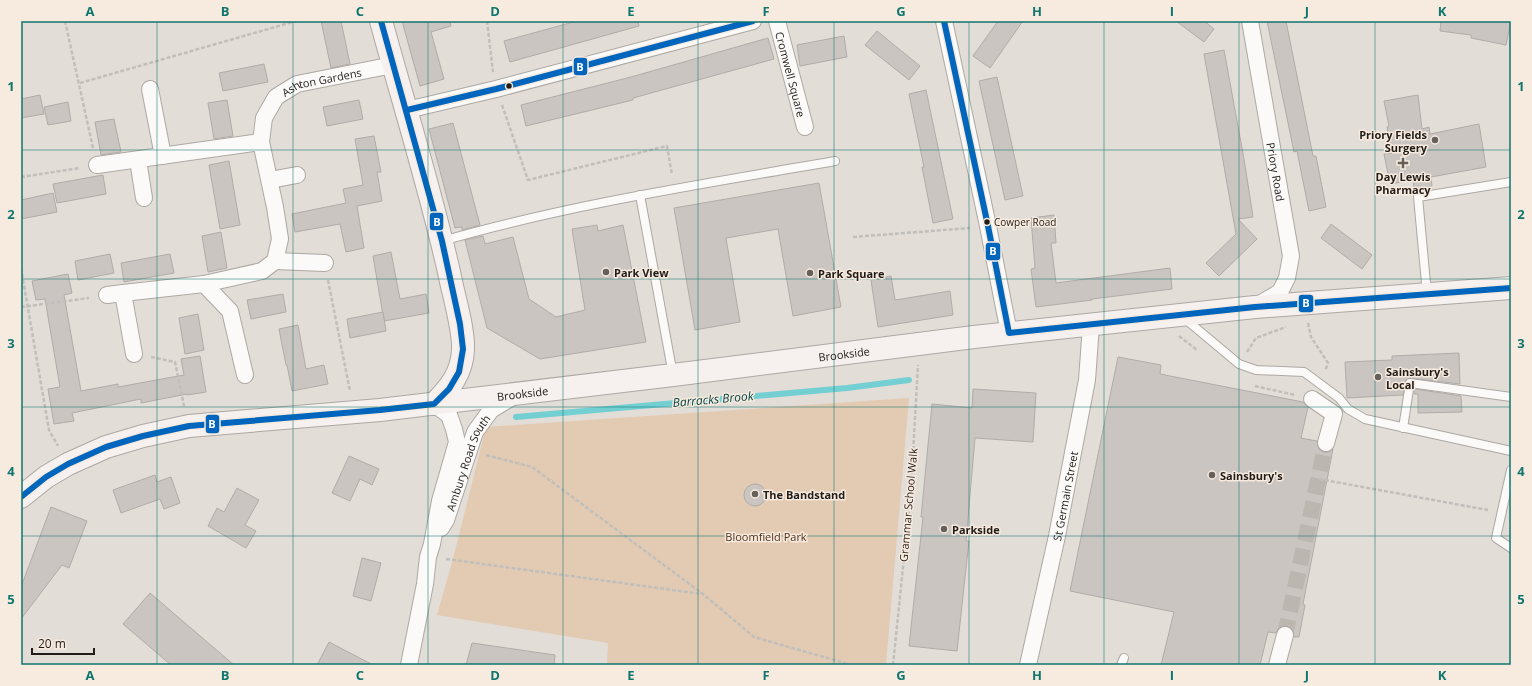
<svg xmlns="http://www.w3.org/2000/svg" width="1532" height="686" viewBox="0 0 1532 686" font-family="'Open Sans',sans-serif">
<rect width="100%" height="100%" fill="#e3ddd7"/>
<path fill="#e3cab2" d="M909,398L886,665H607L608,643L437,615L453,559L486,427Z"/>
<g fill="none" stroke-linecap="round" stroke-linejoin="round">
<path stroke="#73cfd2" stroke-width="6" d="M516,417L847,388L909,380"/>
</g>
<g fill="#cbc5c2" stroke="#b1aca8">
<path d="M321,21H341L350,64L331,68Z"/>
<path d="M402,21H450L451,26L431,32L444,79L420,86Z"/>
<path d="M577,21H638L639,26L510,62L504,41Z"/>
<path d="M998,21H1023L990,68L973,56Z"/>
<path d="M1176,21H1204L1214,29L1204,42Z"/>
<path d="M1267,21H1286L1313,156H1316L1326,207L1309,211L1297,151L1294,152Z"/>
<path d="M1441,21H1511L1506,45L1471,38V35L1440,31Z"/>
<path d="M877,31L920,66L909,80L865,45Z"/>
<path d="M844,36L847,57L800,66L797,45Z"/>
<path d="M768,38L774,59L633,98V100L526,126L521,105L631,77Z"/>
<path d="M1224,50L1244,159L1253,217L1238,219L1257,239L1219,276L1206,263L1236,234L1204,54Z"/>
<path d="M264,64L268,82L223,91L219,73Z"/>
<path d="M997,77L1023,196L1005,200L979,81Z"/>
<path d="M926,90L953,219L933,223L922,167H924L909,94Z"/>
<path d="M40,95L44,114L21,118V99Z"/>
<path d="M1418,95L1422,129L1429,127L1430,134L1479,124L1486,167L1431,177L1432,186L1414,189L1413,180L1390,184L1384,154L1392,153L1387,127L1389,126L1384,101Z"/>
<path d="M227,100L233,136L214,139L208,103Z"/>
<path d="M359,100L363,119L327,126L323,107Z"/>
<path d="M68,102L71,121L48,125L44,107Z"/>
<path d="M114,119L121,152L101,155L95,122Z"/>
<path d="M453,123L480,225L462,230V227L455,228L429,129Z"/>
<path d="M374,136L381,172H377L382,201L357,206L364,248L346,252L340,224L295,232L292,214L346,203L343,189L363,185L355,139Z"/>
<path d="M229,161L240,225L220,229L209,165Z"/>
<path d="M103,175L106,194L57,203L53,184Z"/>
<path d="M819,183L841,307L793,316L778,229L726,238L740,322L695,330L674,208Z"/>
<path d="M53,193L57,212L21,219V200Z"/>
<path d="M1054,215L1056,243H1051L1056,283L1170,268L1172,289L1092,299V300L1036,307L1031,269L1035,268L1031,218Z"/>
<path d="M1331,224L1372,255L1362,269L1321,238Z"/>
<path d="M597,225L598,231L623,225L646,342L540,359L487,328L465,240L483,236L485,244L513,237L529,299L556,317L585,310L572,229Z"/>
<path d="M221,232L227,268L208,272L202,236Z"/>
<path d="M391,252L400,299L426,294L429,313L384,321L373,256Z"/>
<path d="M110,254L114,273L78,280L75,261Z"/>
<path d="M170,254L174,273L124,282L121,263Z"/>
<path d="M68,274L72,293L64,295L81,391L118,384V387L184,375L181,359L200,356L206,392L187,395V394L141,403V399L72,413L74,421L54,424L48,389L60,387L45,299L36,300L32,281Z"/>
<path d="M891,276L895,300L950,291L953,315L878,327L871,280Z"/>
<path d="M283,294L286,312L251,319L247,300Z"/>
<path d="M383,312L386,331L350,338L347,319Z"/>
<path d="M198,314L204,350L185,354L179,318Z"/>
<path d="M298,325L306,369L324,365L328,384L292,391L287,365H286L279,329Z"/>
<path d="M1459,353L1460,384L1410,378L1406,380L1403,395L1347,398L1345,362L1392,360V356Z"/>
<path d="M1118,357L1161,365L1160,374L1303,402L1308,407L1301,438L1317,441L1319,449L1323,452H1329L1333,449L1303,604L1305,605L1299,637H1294L1292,629L1287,626L1279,628L1276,633L1268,632L1260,665H1161L1174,612L1070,591Z"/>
<path d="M973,389L1036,393L1033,442L975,438L966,541H969L957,651L909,646L923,517H921L932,404L972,408Z"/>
<path d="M1415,389L1461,396L1462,412L1418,413V394H1414Z"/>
<path d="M349,456L379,469L372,485L360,479L350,501L332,493Z"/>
<path d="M155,475L157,482L171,477L180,503L164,509L160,499L121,513L113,490Z"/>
<circle cx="755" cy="495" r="11"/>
<path d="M237,488L259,500L245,525L256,531L246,548L208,526L217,508L224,512Z"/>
<path d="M51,507L87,521L69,568L62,565L21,619V587Z"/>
<path d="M362,558L381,563L371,601L353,596Z"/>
<path d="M150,593L234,665H171L123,624Z"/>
<path d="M329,642L373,665H317Z"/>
<path d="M472,643L555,655L554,665H466Z"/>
</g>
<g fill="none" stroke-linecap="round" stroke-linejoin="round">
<path stroke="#bcb6b1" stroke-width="16" stroke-dasharray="16 8" stroke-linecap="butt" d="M1285,635L1326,443"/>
<defs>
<g id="lane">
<path d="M640,195L673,375"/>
<path d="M442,241C571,204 703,184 835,161"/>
<path d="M1427,294L1418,197L1511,182"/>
<path d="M1184,318L1239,364L1256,370L1304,372L1339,398L1348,409L1365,419L1511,451"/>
<path d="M1403,428L1410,383L1511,397"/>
<path d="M1511,470L1496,538L1511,548"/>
<path d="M1121,665L1124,658"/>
</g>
<g id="street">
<path id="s1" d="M777,21L805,127"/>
<path d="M944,21L988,226L1009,333"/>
<path id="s2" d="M1250,21L1291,256L1287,278L1280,292L1258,305"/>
<path d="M150,89L163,156"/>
<path d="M407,110L496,89L753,21"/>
<path d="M138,160L144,198"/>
<path d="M97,165L261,142"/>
<path d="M270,180L297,175"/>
<path d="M275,261L325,263"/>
<path d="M204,284L230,311L245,375"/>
<path d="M107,295L123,293"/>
<path id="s3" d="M134,354L123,293L204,284L262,271L275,261L280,239L275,207L261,142L264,118L276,97L297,84L393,65"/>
<path d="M1312,399L1334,414L1326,443"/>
<path id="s4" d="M441,528L446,520L475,432L491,410L514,396"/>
<path d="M409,665L425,584L428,557L432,544L440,501L457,442L454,429L449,415L434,404"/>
<path id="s5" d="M1028,665L1057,536L1087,380L1091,325"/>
<path d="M1277,665L1285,635"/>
</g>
<g id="secondary">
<path d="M381,21C404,105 430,188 449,272C453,294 464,328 463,350C462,373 450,388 434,404"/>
<path id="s6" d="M21,497L46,477L68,464L106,447L143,436L189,426L380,410L673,375L974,337L1255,307L1511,288"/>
</g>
</defs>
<use href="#lane" stroke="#ada8a3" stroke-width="10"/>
<use href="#street" stroke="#ada8a3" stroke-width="18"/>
<use href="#secondary" stroke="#ada8a3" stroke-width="24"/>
<g stroke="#c1bfbc" stroke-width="2.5" stroke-dasharray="4 2" stroke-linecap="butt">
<path d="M65,21L93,148"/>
<path d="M487,21L493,72"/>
<path d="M80,83L296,21"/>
<path d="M502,105L528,180L667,146L672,175"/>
<path d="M21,177L80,168"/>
<path d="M853,237L970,228"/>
<path d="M21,268L49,430L58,446"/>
<path d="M328,280L350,391"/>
<path d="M21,307L89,298"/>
<path d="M1308,323L1311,337L1328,363L1325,371"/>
<path d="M1179,336L1197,350"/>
<path d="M1247,352L1256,338L1286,327"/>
<path d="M151,357L175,362L184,406"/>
<path d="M1255,386L1295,395"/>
<path d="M486,455L532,467L703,594L754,637L852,665"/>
<path d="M1319,479L1488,510"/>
<path d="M446,559L702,594"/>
<path d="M893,665L911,489L918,365"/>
</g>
<use href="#lane" stroke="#fbfaf9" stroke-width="8"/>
<use href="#street" stroke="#fbfaf9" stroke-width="16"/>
<use href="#secondary" stroke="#f6f1ef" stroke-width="22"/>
<defs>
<g id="bus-1">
<path d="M944,21L988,226L1009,333L1255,307L1511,288"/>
<path d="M407,110L496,89L753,21"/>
<path d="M21,497L46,477L68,464L106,447L143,436L189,426L380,410L434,404L449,389L459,372L463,349L460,324L442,241L381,21"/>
</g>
</defs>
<use href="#bus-1" stroke="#f7eade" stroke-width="9"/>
<use href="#bus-1" stroke="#0065bd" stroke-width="6"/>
</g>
<path fill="none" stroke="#0f766e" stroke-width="1" stroke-opacity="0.55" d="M157,21V665M293,21V665M428,21V665M563,21V665M698,21V665M834,21V665M969,21V665M1104,21V665M1239,21V665M1375,21V665M21,150H1511M21,279H1511M21,407H1511M21,536H1511"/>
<g fill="#211c18" stroke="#f7eade" stroke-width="1.5">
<circle cx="509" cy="86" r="3.5"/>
<circle cx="987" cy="222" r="3.5"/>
</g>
<g fill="#65605b" stroke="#f7eade" stroke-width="1.5">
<circle cx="1435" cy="140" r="4"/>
<path d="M1401 157h4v4h4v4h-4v4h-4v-4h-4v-4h4z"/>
<circle cx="606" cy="272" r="4"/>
<circle cx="810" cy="273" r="4"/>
<circle cx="1378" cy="377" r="4"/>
<circle cx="1212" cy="475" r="4"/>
<circle cx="755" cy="494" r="4"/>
<circle cx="944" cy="529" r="4"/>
</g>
<g text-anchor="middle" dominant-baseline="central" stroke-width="3" stroke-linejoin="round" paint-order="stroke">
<g font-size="10" fill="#211c18" stroke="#f7eade" text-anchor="start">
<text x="994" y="222">Cowper Road</text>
</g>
<g font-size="11" fill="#211c18" stroke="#f7eade">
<text stroke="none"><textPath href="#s1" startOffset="55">Cromwell Square</textPath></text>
<text stroke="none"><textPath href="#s3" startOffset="438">Ashton Gardens</textPath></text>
<text stroke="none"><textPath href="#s2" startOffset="153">Priory Road</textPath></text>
<text stroke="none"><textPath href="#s6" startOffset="844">Brookside</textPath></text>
<text stroke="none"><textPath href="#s6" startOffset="520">Brookside</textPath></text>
<text stroke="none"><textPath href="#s4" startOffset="71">Ambury Road South</textPath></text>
<text stroke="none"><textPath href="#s5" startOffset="173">St Germain Street</textPath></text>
<text transform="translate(908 505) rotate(-85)">Grammar School Walk</text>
</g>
<g font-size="11" font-weight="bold" fill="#211c18" stroke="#f7eade" text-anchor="start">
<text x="1427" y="134" text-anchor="end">Priory Fields<tspan x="1427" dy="13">Surgery</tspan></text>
<text x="1403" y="176" text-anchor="middle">Day Lewis<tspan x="1403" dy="13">Pharmacy</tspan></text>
<text x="614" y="272">Park View</text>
<text x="818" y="273">Park Square</text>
<text x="1386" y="371">Sainsbury's<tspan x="1386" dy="13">Local</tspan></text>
<text x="1220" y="475">Sainsbury's</text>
<text x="763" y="494">The Bandstand</text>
<text x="952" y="529">Parkside</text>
</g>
<g font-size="11" fill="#4c3115" stroke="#f7eade">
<text x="766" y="536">Bloomfield Park</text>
</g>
<g font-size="12" font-style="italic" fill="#054346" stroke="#f7eade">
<text transform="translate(713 399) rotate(-5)">Barracks Brook</text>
</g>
</g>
<g stroke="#f7eade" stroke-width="1.5">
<rect x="573" y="57" width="15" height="19" rx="4" fill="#0065bd"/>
<rect x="429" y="212" width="15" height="19" rx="4" fill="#0065bd"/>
<rect x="985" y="242" width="16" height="19" rx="4" fill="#0065bd"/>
<rect x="1298" y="294" width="16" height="19" rx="4" fill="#0065bd"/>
<rect x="205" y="414" width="15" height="20" rx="4" fill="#0065bd"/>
</g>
<g font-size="11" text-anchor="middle" font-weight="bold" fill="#fff">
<text x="580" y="71">B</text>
<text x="437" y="226">B</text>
<text x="993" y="255">B</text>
<text x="1306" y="307">B</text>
<text x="212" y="428">B</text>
</g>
<rect width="1532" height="686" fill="none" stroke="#f7eade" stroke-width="44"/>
<path d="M32 648v6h62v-6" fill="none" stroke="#211c18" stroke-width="2"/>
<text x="38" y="648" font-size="12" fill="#211c18" stroke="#f7eade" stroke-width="3" paint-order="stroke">20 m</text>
<rect x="22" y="22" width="1488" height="642" fill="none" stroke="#0f766e" stroke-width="1.5"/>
<g font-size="13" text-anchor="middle" font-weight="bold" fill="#0f766e">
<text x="90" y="16">A</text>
<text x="225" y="16">B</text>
<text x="360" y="16">C</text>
<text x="495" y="16">D</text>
<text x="631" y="16">E</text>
<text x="766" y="16">F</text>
<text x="901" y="16">G</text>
<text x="1037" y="16">H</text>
<text x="1172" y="16">I</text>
<text x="1307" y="16">J</text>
<text x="1442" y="16">K</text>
<text x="11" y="91">1</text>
<text x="1521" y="91">1</text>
<text x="11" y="219">2</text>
<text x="1521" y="219">2</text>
<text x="11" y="348">3</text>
<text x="1521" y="348">3</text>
<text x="11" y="476">4</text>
<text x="1521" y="476">4</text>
<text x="11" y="604">5</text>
<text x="1521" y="604">5</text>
<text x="90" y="680">A</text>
<text x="225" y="680">B</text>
<text x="360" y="680">C</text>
<text x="495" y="680">D</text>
<text x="631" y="680">E</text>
<text x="766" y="680">F</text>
<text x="901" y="680">G</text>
<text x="1037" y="680">H</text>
<text x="1172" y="680">I</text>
<text x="1307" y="680">J</text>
<text x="1442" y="680">K</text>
</g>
</svg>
